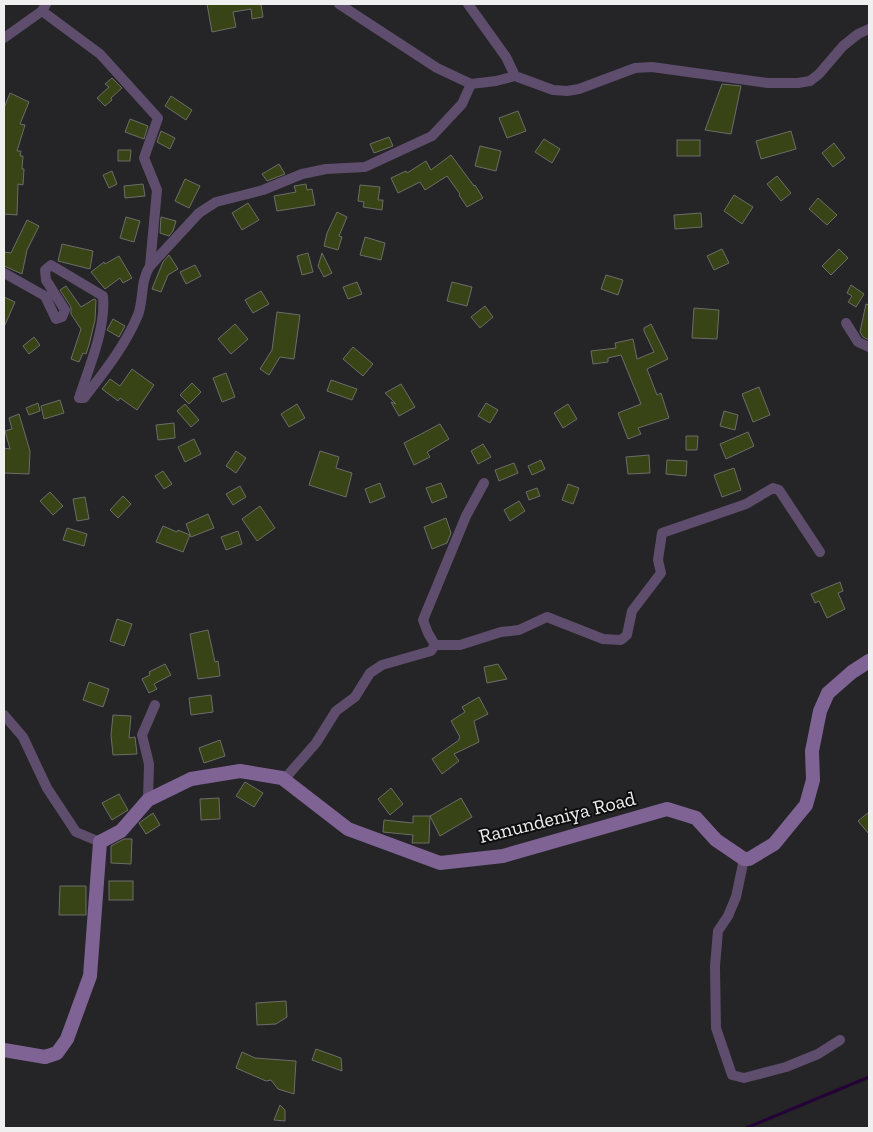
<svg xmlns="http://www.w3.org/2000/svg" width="873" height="1132" viewBox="0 0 873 1132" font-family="'Zilla Slab',serif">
<rect width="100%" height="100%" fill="#252426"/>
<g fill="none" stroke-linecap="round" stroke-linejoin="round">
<path stroke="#230337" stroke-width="3" d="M746,1128L869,1077"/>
</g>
<g fill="#384415" stroke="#6c6d6a">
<path d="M207,4H261L263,17L252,19L251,9L233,12L236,27L212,32Z"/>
<path d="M112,78L122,88L111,98L112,100L105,106L97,98L109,87L105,84Z"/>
<path d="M722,84L741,86L731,134L705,130Z"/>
<path d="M10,93L29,102L20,124L25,125L17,151H21L20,156H23L22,169H24L23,185L18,184L17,215L4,214V108Z"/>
<path d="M171,96L192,110L186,120L165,106Z"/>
<path d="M518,111L526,131L507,138L499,118Z"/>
<path d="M130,119L148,126L144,139L125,132Z"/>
<path d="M161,131L175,138L170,149L157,142Z"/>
<path d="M791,131L796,149L761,159L756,141Z"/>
<path d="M389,137L393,146L374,153L370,144Z"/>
<path d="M544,139L560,149L552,163L535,152Z"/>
<rect x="677" y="140" width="23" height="16"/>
<path d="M834,143L845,158L833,167L822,153Z"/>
<path d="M480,146L501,151L496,171L475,166Z"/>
<path d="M118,150H131L130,161H118Z"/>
<path d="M451,155L474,186L475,185L483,198L467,207L459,195L460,194L447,176L425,190L420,182L398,193L391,178L406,171L407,173L426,161L431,170Z"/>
<path d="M279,164L285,174L267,181L262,174Z"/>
<path d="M112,171L117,184L109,188L103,175Z"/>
<path d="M777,176L791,193L781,201L767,184Z"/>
<path d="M185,179L200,186L189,208L175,201Z"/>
<path d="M143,184L145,196L125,198L124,186Z"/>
<path d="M306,184L307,190L312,189L315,205L277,211L274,196L296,192L294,186Z"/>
<path d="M360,185L380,187L378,200H383L382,210L363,207L364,202L358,201Z"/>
<path d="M734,195L753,207L742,224L724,211Z"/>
<path d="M818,198L837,215L827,225L809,209Z"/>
<path d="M248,203L259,220L242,230L232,213Z"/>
<path d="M337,212L347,217L339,236L342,237L338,250L324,246L327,233Z"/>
<path d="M701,213L702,227L675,229L674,215Z"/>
<path d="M126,217L140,221L134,242L120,238Z"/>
<path d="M161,217L176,221L173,231L169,236L160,233Z"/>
<path d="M27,220L39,226L27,250L22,274L4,266V252L11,253Z"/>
<path d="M365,237L385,243L381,260L360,255Z"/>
<path d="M62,244L93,251L90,269L58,261Z"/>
<path d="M722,249L729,263L714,270L707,256Z"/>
<path d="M839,249L848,258L831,275L822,266Z"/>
<path d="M308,253L313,272L302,275L297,256Z"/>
<path d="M322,253L332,273L324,277L318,266Z"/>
<path d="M169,255L178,269L168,275L161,292L152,289L163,262Z"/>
<path d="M119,256L132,278L123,283L120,278L105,289L91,272L104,262L105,264Z"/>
<path d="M195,265L201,276L186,284L180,272Z"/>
<path d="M606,275L623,280L618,295L601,289Z"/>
<path d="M357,282L362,294L348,299L343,287Z"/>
<path d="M452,282L472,287L467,306L447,301Z"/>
<path d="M851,285L864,294L856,307L848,302L852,296L847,293Z"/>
<path d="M66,286L81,307L94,299L96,300L95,320L89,345L86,354L83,353L79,362L71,359L81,329L71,314V307L60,290Z"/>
<path d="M261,291L269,304L253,313L245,300Z"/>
<path d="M4,297L15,302L4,327Z"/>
<path d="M866,304L869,305V340L863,337L860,332Z"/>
<path d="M485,306L493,317L480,328L471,317Z"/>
<path d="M694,308L719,310L717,339L692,338Z"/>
<path d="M277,312L300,315L294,359L280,357L269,375L260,369L272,350Z"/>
<path d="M113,319L125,326L119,337L107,330Z"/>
<path d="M235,324L248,339L231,354L218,339Z"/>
<path d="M651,324L668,359L647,369L657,395L661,393L669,418L638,428L641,434L628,439L618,413L641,404L621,355L608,358V362L593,364L591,351L616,348L615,343L633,339L637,359L654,352L644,331V328Z"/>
<path d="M34,337L40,345L29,354L23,346Z"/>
<path d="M353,347L373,364L363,376L343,359Z"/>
<path d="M132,369L154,385L137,410L120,398L118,401L102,389L110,379L120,386Z"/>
<path d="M226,373L235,397L222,402L213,378Z"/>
<path d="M331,380L357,389L352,400L327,391Z"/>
<path d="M192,383L201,392L189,404L180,395Z"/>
<path d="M401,384L415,407L399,416L391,402L396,404L385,393Z"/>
<path d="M759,387L770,415L753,422L742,394Z"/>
<path d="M60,400L64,413L44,419L41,406Z"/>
<path d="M38,403L40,411L29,415L26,408Z"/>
<path d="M486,403L498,410L490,423L478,416Z"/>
<path d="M185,404L199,420L191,427L177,411Z"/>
<path d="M297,404L305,418L289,427L281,414Z"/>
<path d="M568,404L577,419L563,428L554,413Z"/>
<path d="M724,411L738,415L735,430L720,426Z"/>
<path d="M19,414L30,451L29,474L4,473V448L10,449L5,431L12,429L9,418Z"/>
<path d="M174,423L175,438L158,440L156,425Z"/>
<path d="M440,424L449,439L427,452L430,457L414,465L404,443Z"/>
<path d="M748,432L754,446L726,459L720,444Z"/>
<path d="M686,436H698L697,450H686Z"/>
<path d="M194,439L201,454L185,462L178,447Z"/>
<path d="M483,444L491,457L478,464L471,451Z"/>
<path d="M236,451L246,458L236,473L226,466Z"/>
<path d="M320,451L339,457L336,468L352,473L346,497L309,485Z"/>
<path d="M649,455L650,473L628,474L626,457Z"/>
<path d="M541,460L545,469L532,475L528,466Z"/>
<path d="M667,460L687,461L686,476L666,474Z"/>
<path d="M514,463L518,473L499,481L495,470Z"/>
<path d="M734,468L741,490L722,497L714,475Z"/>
<path d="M163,471L172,484L164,489L155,476Z"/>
<path d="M380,483L385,497L370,503L365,489Z"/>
<path d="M441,483L447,497L432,503L426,488Z"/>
<path d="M568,484L579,488L573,504L562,500Z"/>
<path d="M240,486L246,497L233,505L226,494Z"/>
<path d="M537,488L540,496L529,500L526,492Z"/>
<path d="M50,492L63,506L53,515L40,501Z"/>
<path d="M123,496L131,504L118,518L110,510Z"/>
<path d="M85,497L89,519L77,521L73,499Z"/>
<path d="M519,501L525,511L510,521L504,510Z"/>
<path d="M260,506L275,528L257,541L242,519Z"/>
<path d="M208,514L214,528L191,537L186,524Z"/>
<path d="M446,518L451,533L447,543L432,549L424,527Z"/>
<path d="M163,526L177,532L178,530L190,535L183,552L156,542Z"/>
<path d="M67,528L87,534L84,546L63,540Z"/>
<path d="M238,531L242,544L226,550L221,537Z"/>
<path d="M840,582L843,591L838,593L845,609L827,618L819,601L815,603L811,594Z"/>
<path d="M117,619L132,624L124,646L110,641Z"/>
<path d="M208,630L215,662L218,661L220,676L198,679L190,634Z"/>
<path d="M165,664L171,675L154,684L157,689L149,693L142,679L150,675L149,672Z"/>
<path d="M498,664L507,679L487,683L484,667Z"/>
<path d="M89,682L109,689L103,707L83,700Z"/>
<path d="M211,695L213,712L191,715L189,698Z"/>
<path d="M479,697L488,714L474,721L479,742L454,754L459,761L442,774L432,759L459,740V738L460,737L451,721L465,712L462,707Z"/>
<path d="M113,715L131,716L129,738L135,737L137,754L113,755L111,735Z"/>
<path d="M220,740L225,756L204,763L199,748Z"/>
<path d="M245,782L263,793L254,807L236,796Z"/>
<path d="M391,788L403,804L390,815L378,799Z"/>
<path d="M119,794L128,810L112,820L102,803Z"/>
<path d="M219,798L220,819L201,820L200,799Z"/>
<path d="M461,798L472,817L440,836L430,816Z"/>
<path d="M869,812V834L858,821Z"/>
<path d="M153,813L160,825L146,834L139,823Z"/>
<path d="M413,816H430L429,843H412L413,835L383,832L384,820L413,823Z"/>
<path d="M124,839H132L131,864L111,863V846Z"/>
<rect x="109" y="881" width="24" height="19"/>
<path d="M60,886H86V915H59Z"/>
<path d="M286,1001L287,1017L276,1024L257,1025L256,1003Z"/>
<path d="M316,1049L341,1058L342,1071L312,1060Z"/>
<path d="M242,1052L255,1058L296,1061L294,1094L278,1089L271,1080L266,1081L236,1068Z"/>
<path d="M280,1105L285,1110V1121L274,1120Z"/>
</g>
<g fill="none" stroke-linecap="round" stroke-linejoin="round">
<g stroke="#5e4d6c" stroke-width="10">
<path d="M339,4L437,68L471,84L496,81L515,76L553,90L567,91L579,89L635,68L652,67L768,83H798L810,81L819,74L843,46L858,34L869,29"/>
<path d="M468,4L506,57L515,76"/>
<path d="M42,11L100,54L158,118L144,158L157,190L150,266"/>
<path d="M4,38L42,11L46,4"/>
<path d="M4,273L45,296L56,319L62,317L65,310L46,280L45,270L51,265L103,296C106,329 89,367 79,398H84C104,372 125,346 138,315C144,299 140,281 150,266L199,213L216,202L263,190L302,174L326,169L365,167L432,136L462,104L471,84"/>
<path d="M846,323L858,342L869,347"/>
<path d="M435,645L428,633L423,620L466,516L484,483"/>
<path d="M4,715L23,737L47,788L76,832L100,842"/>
<path d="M282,778L288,775L316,743L336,711L355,697L370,673L382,665L431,651L435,645H460L501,632L519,630L547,617L603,639L621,640L627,635L632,611L661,573L658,560L662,533L746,504L773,488L779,490L820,552"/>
<path d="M148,800L149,764L142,735L155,705"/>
<path d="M744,859L736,897L728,916L718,931L715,966L716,1028L732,1075L744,1078L786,1067L818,1054L840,1040"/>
</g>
<path stroke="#7e6394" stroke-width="14" d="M4,1050L45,1057L57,1053L67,1039L90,976L100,842L121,831L148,800L191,779L240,771L282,778L348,829L440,863L503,856L667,809L696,818L716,840L744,859H749L774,844L806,805L813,780L812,751L820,711L828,693L852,672L869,661"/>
</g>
<g text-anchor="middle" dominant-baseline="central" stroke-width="4" stroke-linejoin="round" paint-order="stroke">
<g font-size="20" fill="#f0eff0" stroke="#0e0e0f">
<text transform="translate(557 817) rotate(-14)">Ranundeniya Road</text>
</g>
</g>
<rect width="873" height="1132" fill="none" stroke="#f0eff0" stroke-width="10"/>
</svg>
